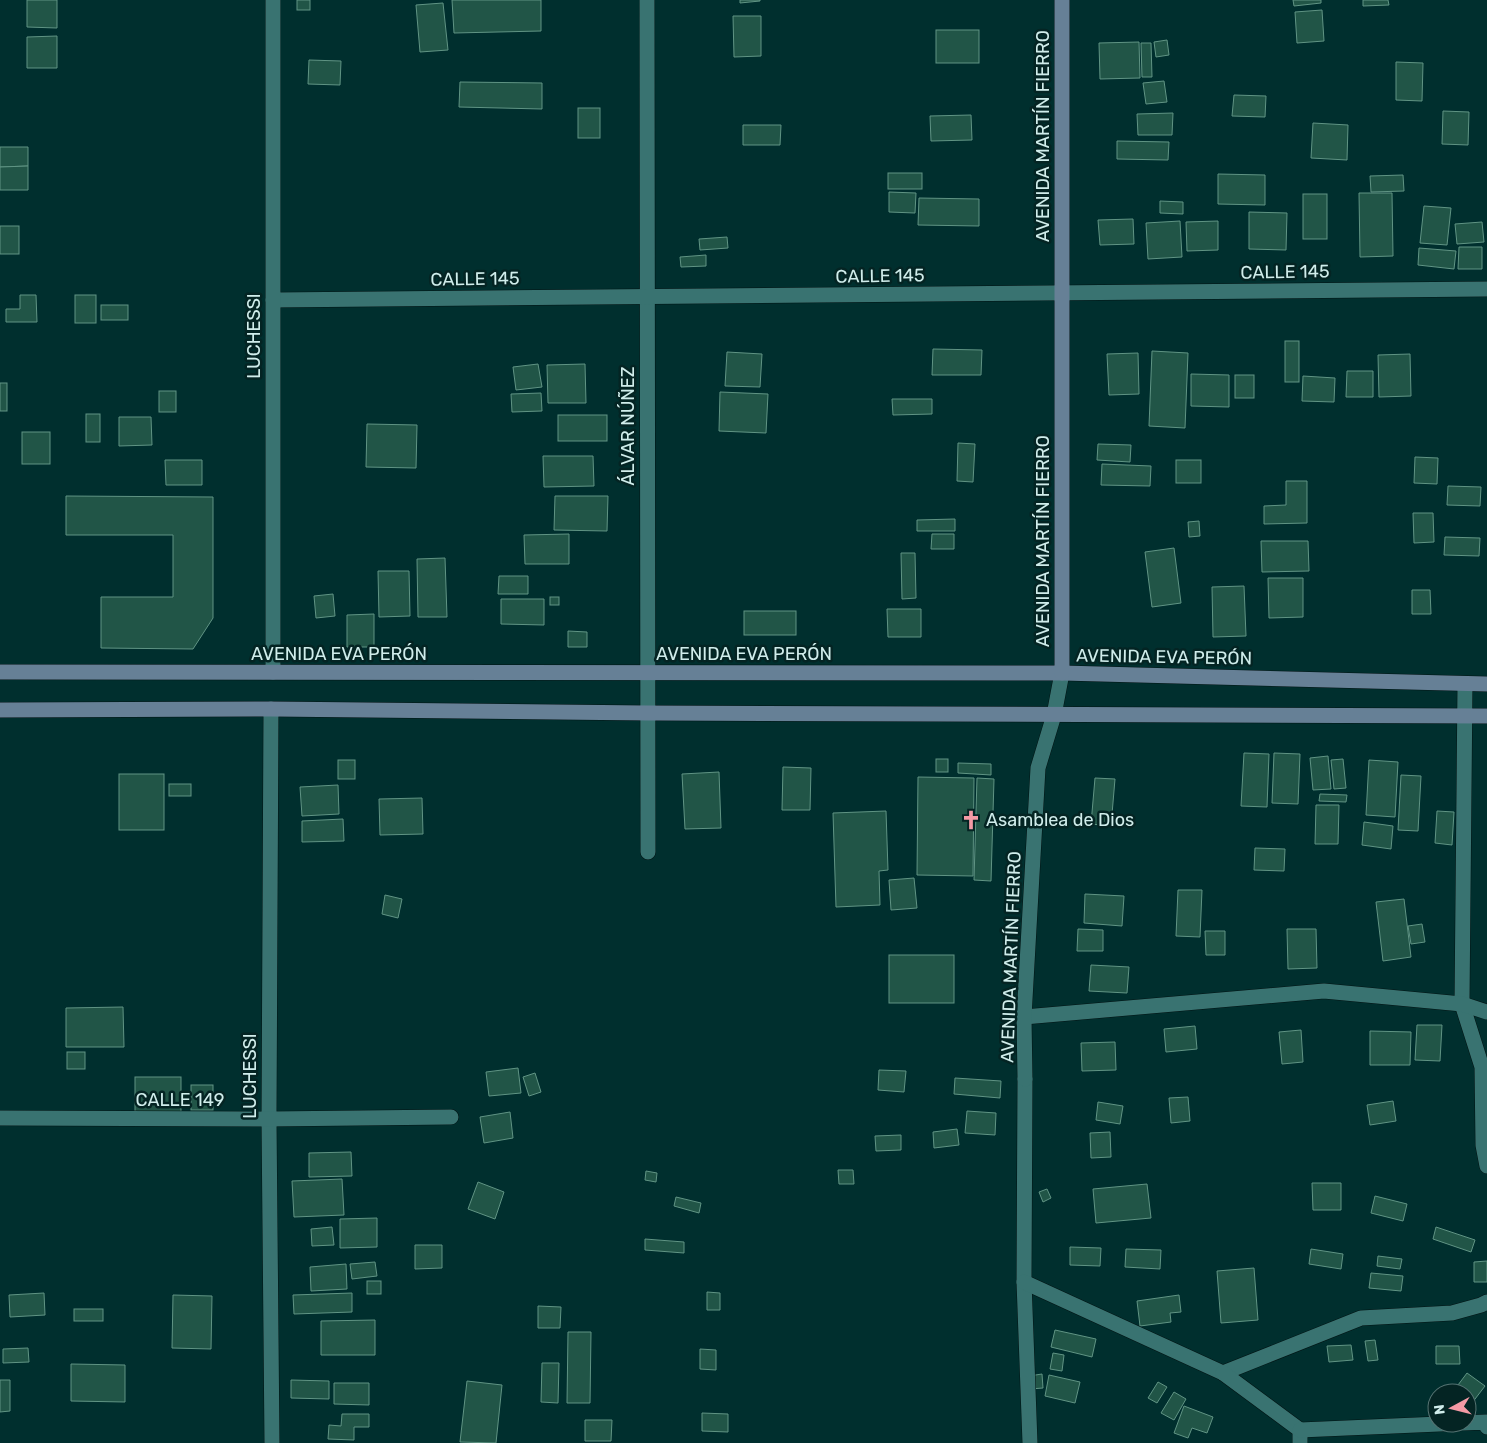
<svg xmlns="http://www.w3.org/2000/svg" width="1487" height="1443" viewBox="0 0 1487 1443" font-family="Rubik,sans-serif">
<rect width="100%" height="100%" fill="#002f2e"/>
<g fill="#215547" stroke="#609484">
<path d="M27,0H57V28L27,27Z"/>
<rect x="297" y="0" width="13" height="10"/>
<path d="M452,0H541V31L454,33Z"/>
<path d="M740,0H760V1L740,3Z"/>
<path d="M1293,0H1321V3L1294,6Z"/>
<path d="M1363,0H1388L1389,5L1363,6Z"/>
<path d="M443,3L448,50L420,52L416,5Z"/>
<path d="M1322,10L1324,41L1297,43L1295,12Z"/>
<path d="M733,16H761V56L734,57Z"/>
<rect x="936" y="30" width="43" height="33"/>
<path d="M57,36V68H27V37Z"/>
<path d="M1167,40L1169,55L1156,57L1154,42Z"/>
<path d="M1139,42L1140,78L1100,79L1099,43Z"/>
<path d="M1141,43H1151L1152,77H1142Z"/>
<path d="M309,60L341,61L340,85L308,84Z"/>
<path d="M1396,62L1423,63L1422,101L1396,100Z"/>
<path d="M1164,81L1167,102L1146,104L1143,83Z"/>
<path d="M460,82L542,83V109L459,107Z"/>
<path d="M1234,95L1266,96L1265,117L1232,116Z"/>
<rect x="578" y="108" width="22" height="30"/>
<path d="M1443,111L1469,112L1468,145L1442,144Z"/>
<path d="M1173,113L1172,135H1138L1137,114Z"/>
<path d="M971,115L972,140L931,141L930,116Z"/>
<path d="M1313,123L1348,125L1347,160L1311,158Z"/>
<path d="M743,125H781L780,145H743Z"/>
<path d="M1117,141L1169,142L1168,160L1117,159Z"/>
<path d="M0,147H28V166L0,167Z"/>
<path d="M28,166V190H0V167Z"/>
<rect x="888" y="173" width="34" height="16"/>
<path d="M1218,174L1265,175V205L1218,204Z"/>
<path d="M1403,175L1404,191L1371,192L1370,176Z"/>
<path d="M889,192L916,193L915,213L889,212Z"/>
<path d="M1359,193H1392L1393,256L1360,257Z"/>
<rect x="1303" y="194" width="24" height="45"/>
<path d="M919,198L979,199V226L918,225Z"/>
<path d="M1160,201L1183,202V214L1160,213Z"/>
<path d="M1424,206L1451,208L1447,245L1420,243Z"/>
<path d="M1249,212L1287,213L1286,250L1249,249Z"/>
<path d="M1133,219L1134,244L1100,245L1098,220Z"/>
<path d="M1180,221L1182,257L1148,259L1146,223Z"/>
<path d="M1218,221V250L1187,251L1186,222Z"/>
<path d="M1482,222L1484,242L1457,244L1455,224Z"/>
<rect x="0" y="226" width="19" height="28"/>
<path d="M727,237L728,248L700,250L699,239Z"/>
<path d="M1459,247H1482V269H1458Z"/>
<path d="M1419,248L1456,251L1454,269L1418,265Z"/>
<path d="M706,255V266L681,267L680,257Z"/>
<path d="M20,295H36L37,322H6V309H20Z"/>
<rect x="75" y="295" width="21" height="28"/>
<rect x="101" y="305" width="27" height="15"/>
<rect x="1285" y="341" width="14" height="41"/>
<path d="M933,349L982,350L981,375H932Z"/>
<path d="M1152,351L1188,353L1185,428L1149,426Z"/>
<path d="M727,352L762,354L760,387L725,386Z"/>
<path d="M1138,353L1139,394L1109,395L1107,354Z"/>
<path d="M1410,354L1411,396L1379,397L1378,355Z"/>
<path d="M538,364L542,387L516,390L513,367Z"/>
<path d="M585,364L586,403H548L547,365Z"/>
<path d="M1347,371H1373V397H1346Z"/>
<path d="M1191,374L1229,375V407L1191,406Z"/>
<rect x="1235" y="375" width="19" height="23"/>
<path d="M1303,376L1335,378L1334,402L1302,401Z"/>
<rect x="0" y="383" width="7" height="28"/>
<rect x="159" y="391" width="17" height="21"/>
<path d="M720,392L768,394L766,433L719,431Z"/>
<path d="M541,393L542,411L512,412L511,394Z"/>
<path d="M892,399H932V414L893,415Z"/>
<rect x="86" y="414" width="14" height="28"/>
<rect x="558" y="415" width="49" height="26"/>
<path d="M119,417H151L152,445L119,446Z"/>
<path d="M367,424L417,425L416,468L366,467Z"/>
<rect x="22" y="432" width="28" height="32"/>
<path d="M958,443L975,444L973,482L957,481Z"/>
<path d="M1098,444L1131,445L1130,462L1097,460Z"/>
<path d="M543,456H593L594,486L544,487Z"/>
<path d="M1415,457L1438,458L1437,484L1414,483Z"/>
<path d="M165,460H202V485H166Z"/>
<rect x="1176" y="460" width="25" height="23"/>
<path d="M1102,464L1151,466L1150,486L1101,485Z"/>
<path d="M1286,481H1307V523L1264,524V506L1286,505Z"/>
<path d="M1448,486L1481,487L1480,506L1447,505Z"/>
<path d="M66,496L213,497V618L193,649L101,648V597H173V535H66Z"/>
<path d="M555,496H608L607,531L554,530Z"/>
<path d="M1413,513H1433L1434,542L1414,543Z"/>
<path d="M955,519V531H917V520Z"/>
<path d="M1199,521L1200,536L1189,537L1188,522Z"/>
<path d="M569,534V564H525L524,535Z"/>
<path d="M932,534H954V549H931Z"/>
<path d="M1445,537L1480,538L1479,556L1444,555Z"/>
<path d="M1261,541H1308L1309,571L1262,572Z"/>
<path d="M1174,548L1181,603L1152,607L1145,552Z"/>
<path d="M901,553H915L916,598L902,599Z"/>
<path d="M445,558L447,617H418L417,559Z"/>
<path d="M378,571H409L410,616L379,617Z"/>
<path d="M499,576H528V594H498Z"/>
<path d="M1268,578H1303V617L1269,618Z"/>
<path d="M1244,586L1246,636L1213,637L1212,587Z"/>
<path d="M1412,590H1430L1431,614H1412Z"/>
<path d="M333,594L335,616L316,618L314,596Z"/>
<rect x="550" y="597" width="9" height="8"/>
<path d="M501,599H544V625L501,624Z"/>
<path d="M887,609H921V637H888Z"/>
<rect x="744" y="611" width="52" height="24"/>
<path d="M374,614V647H347V615Z"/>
<path d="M568,631L587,632V647H568Z"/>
<path d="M1244,753L1269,754L1267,807L1241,806Z"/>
<path d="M1274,753L1300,754L1298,804L1272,803Z"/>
<path d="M1328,756L1331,789L1313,790L1310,758Z"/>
<rect x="936" y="759" width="12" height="13"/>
<path d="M1343,759L1346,788L1334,789L1331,760Z"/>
<rect x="338" y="760" width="17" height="19"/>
<path d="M1369,760L1398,762L1395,817L1366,815Z"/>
<path d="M958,763L991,764V775L958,773Z"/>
<path d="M783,767L811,768L810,810H782Z"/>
<path d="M719,772L721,828L685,829L682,774Z"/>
<rect x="119" y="774" width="45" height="56"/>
<path d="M1401,775L1421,776L1418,831L1398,830Z"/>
<path d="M918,777L974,778L973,876L917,875Z"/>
<path d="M977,778L994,779L991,881L974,880Z"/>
<path d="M1095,778L1115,779L1111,826L1091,824Z"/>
<rect x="169" y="784" width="22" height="12"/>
<path d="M338,785L339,814L302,816L300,787Z"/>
<path d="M1320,794L1347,795L1346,802L1319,801Z"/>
<path d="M422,798L423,834L380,835L379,799Z"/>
<path d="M1316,805H1339L1338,844H1315Z"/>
<path d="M886,811L888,870L879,871L880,905L836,907L833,813Z"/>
<path d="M1437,811L1454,812L1452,845L1435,843Z"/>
<path d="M343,819L344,841L302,842V821Z"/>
<path d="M1364,822L1393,826L1391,849L1362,845Z"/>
<path d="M1255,848L1285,849L1284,871L1254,870Z"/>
<path d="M914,878L917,908L891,910L889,880Z"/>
<path d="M1178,890H1202L1200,937L1176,936Z"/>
<path d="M1085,894L1124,896L1122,926L1084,923Z"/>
<path d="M385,895L402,899L398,918L382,914Z"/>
<path d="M1404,899L1411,957L1383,961L1376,902Z"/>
<path d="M1422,924L1425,942L1411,944L1408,926Z"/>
<path d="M1078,929L1103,930V951H1077Z"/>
<path d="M1287,929H1316L1317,968L1288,969Z"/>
<path d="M1205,931H1225V955H1206Z"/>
<rect x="889" y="955" width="65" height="48"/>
<path d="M1091,965L1129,967L1127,993L1089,991Z"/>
<path d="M123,1007L124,1047H66V1008Z"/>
<path d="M1417,1025H1442L1440,1061L1415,1060Z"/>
<path d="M1195,1026L1197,1049L1166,1052L1164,1029Z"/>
<path d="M1301,1030L1303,1062L1282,1064L1279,1032Z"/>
<path d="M1370,1031L1411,1032L1410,1065H1370Z"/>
<path d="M1115,1042L1116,1070L1082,1071L1081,1043Z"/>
<rect x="67" y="1052" width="18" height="17"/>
<path d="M518,1068L521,1093L489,1096L486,1072Z"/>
<path d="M879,1070L906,1071L904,1092L878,1090Z"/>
<path d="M535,1073L541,1092L529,1096L523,1077Z"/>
<rect x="135" y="1077" width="46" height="36"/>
<path d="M955,1078L1001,1081L1000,1098L954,1094Z"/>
<rect x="191" y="1085" width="22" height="25"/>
<path d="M1188,1097L1190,1121L1171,1123L1169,1098Z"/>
<path d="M1393,1101L1396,1121L1370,1125L1367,1105Z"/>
<path d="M1098,1102L1123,1106L1120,1124L1096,1120Z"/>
<path d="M967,1111L996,1113L995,1135L965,1133Z"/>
<path d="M510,1112L513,1138L484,1143L480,1117Z"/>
<path d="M957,1129L959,1145L934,1148L933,1132Z"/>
<path d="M1110,1132L1111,1157L1091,1158L1090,1133Z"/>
<path d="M901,1135V1150L876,1151L875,1136Z"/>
<path d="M351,1152L352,1176L309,1177V1153Z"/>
<path d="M838,1170H853L854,1184H839Z"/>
<path d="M646,1171L657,1173L656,1182L645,1180Z"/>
<path d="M342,1179L344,1215L294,1217L292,1181Z"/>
<path d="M478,1182L504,1192L495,1219L468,1209Z"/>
<path d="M1312,1183H1341V1210H1313Z"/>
<path d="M1147,1184L1151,1218L1096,1223L1093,1189Z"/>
<path d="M1047,1189L1051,1198L1043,1202L1039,1192Z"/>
<path d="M1375,1196L1407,1204L1403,1221L1371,1213Z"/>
<path d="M676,1197L701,1203L699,1213L674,1206Z"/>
<path d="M377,1218V1247L340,1248V1219Z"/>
<path d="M332,1227L334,1245L312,1246L311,1229Z"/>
<path d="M1436,1227L1475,1240L1471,1252L1433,1239Z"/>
<path d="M645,1239L684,1242V1253L645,1250Z"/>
<path d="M415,1245H442V1268L415,1269Z"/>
<path d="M1070,1247L1101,1248L1100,1266L1070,1265Z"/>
<path d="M1126,1249L1161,1250L1160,1269L1125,1267Z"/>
<path d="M1311,1249L1343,1254L1341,1269L1309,1264Z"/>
<path d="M1378,1256L1402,1259L1400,1269L1377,1266Z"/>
<path d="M1487,1261V1282H1474V1262Z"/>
<path d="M375,1262L377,1276L352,1279L350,1264Z"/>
<path d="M346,1264L347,1289L311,1291L310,1267Z"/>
<path d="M1254,1268L1258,1320L1221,1323L1217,1271Z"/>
<path d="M1371,1273L1403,1276L1401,1291L1369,1288Z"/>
<rect x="367" y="1281" width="14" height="13"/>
<path d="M707,1292L720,1293V1310H707Z"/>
<path d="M44,1293L45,1315L10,1317L9,1295Z"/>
<path d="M352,1293V1312L294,1314L293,1295Z"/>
<path d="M173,1295L212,1296L211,1349L172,1348Z"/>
<path d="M1179,1295L1181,1312L1170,1313L1171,1322L1140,1326L1137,1301Z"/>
<path d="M538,1306L561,1307L560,1328H538Z"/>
<rect x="74" y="1309" width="29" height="12"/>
<path d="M375,1320V1355H321V1321Z"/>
<path d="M1055,1330L1096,1339L1092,1357L1051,1347Z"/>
<path d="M568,1332H591L590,1403H567Z"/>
<path d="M1375,1340L1378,1360L1368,1361L1365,1341Z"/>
<path d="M1351,1345L1353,1360L1329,1362L1327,1346Z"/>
<path d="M1436,1346H1459L1460,1364H1436Z"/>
<path d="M28,1348L29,1362L3,1363V1349Z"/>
<path d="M700,1349L716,1350V1370L700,1369Z"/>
<path d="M1053,1353L1064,1355L1062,1371L1050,1369Z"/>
<path d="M542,1363H559L558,1403L541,1402Z"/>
<path d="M71,1364L125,1365V1402L71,1401Z"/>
<path d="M1467,1373L1485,1386L1472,1403L1467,1399V1393H1460L1455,1389Z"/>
<path d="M1042,1374L1043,1388L1030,1389L1029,1376Z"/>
<path d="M1049,1375L1080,1382L1075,1403L1045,1396Z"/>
<path d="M0,1380H10V1411L0,1412Z"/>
<path d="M291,1380L329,1381V1399L291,1398Z"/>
<path d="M467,1381L502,1385L496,1443L460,1442Z"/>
<path d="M1158,1382L1167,1387L1157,1403L1148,1398Z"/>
<path d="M334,1383H369V1405L334,1404Z"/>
<path d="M1174,1392L1186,1399L1174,1420L1161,1413Z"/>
<path d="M1184,1406L1213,1417L1207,1433L1192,1428L1188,1438L1174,1433Z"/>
<path d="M702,1413L728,1414V1432L702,1431Z"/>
<path d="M342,1414H369V1427H354V1440L328,1439L329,1425L341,1426Z"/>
<path d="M585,1420H612L611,1441H585Z"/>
</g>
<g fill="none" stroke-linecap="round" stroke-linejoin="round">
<defs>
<g id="lane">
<path d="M1465,684L1462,1004L1482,1067L1483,1145L1487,1166"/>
<path d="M1024,1017L1324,991L1462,1004L1487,1012"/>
<path d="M1025,1079L1024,1282L1030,1443"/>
<path d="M1024,1282L1223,1373L1361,1318L1452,1313L1481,1305L1487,1302"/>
<path d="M1223,1373L1300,1430V1443"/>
<path d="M1300,1430L1486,1422L1487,1427"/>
</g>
<g id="street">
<path d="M647,0L648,852"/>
<path d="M273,300L1487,289"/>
<path d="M273,672V0"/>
<path d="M271,709L269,1119L272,1443"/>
<path d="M1025,1079L1024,1017L1038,768L1054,715L1062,673"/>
<path d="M0,1118L269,1119L451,1117"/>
</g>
<g id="secondary">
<path d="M0,672L1062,673L1487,684"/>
<path d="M1062,673V0"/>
<path d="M0,710L271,709L648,713L1487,716"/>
</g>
</defs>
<use href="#lane" stroke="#031414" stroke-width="16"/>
<use href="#street" stroke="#031414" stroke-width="16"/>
<use href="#secondary" stroke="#031414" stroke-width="16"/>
<use href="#lane" stroke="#397371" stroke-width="15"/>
<use href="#street" stroke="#397371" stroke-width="15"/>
<use href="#secondary" stroke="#668096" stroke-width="15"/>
</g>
<defs>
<symbol id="church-bare" viewBox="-9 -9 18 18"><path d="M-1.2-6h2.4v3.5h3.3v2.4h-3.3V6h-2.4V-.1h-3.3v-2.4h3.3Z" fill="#f49aa5" stroke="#042423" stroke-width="2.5" paint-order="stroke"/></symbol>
</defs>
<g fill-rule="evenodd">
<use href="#church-bare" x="957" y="806" width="28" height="28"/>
</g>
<g text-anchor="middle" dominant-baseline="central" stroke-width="5" stroke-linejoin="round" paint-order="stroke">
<g font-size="18" fill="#d0edeb" stroke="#042423">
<text transform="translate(1043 136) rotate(-90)">AVENIDA MARTÍN FIERRO</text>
<text transform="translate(1285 272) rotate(-1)">CALLE 145</text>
<text transform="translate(880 276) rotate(-1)">CALLE 145</text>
<text transform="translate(475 279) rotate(-1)">CALLE 145</text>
<text transform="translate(254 336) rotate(-90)">LUCHESSI</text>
<text transform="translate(628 426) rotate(-90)">ÁLVAR NÚÑEZ</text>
<text transform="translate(1043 541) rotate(-90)">AVENIDA MARTÍN FIERRO</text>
<text x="339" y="654">AVENIDA EVA PERÓN</text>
<text x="744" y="654">AVENIDA EVA PERÓN</text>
<text transform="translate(1164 657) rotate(1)">AVENIDA EVA PERÓN</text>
<text transform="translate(1011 957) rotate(-88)">AVENIDA MARTÍN FIERRO</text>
<text transform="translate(250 1076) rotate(-90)">LUCHESSI</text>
<text x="180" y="1100">CALLE 149</text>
</g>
<g font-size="18" fill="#d0edeb" stroke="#042423" text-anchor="start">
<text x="986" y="820">Asamblea de Dios</text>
</g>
</g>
<g transform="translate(1452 1408) rotate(263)"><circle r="24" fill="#042423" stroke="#567473"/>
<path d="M0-4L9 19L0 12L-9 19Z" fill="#f49aa5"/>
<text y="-8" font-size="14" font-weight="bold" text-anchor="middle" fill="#d0edeb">N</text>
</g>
</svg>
